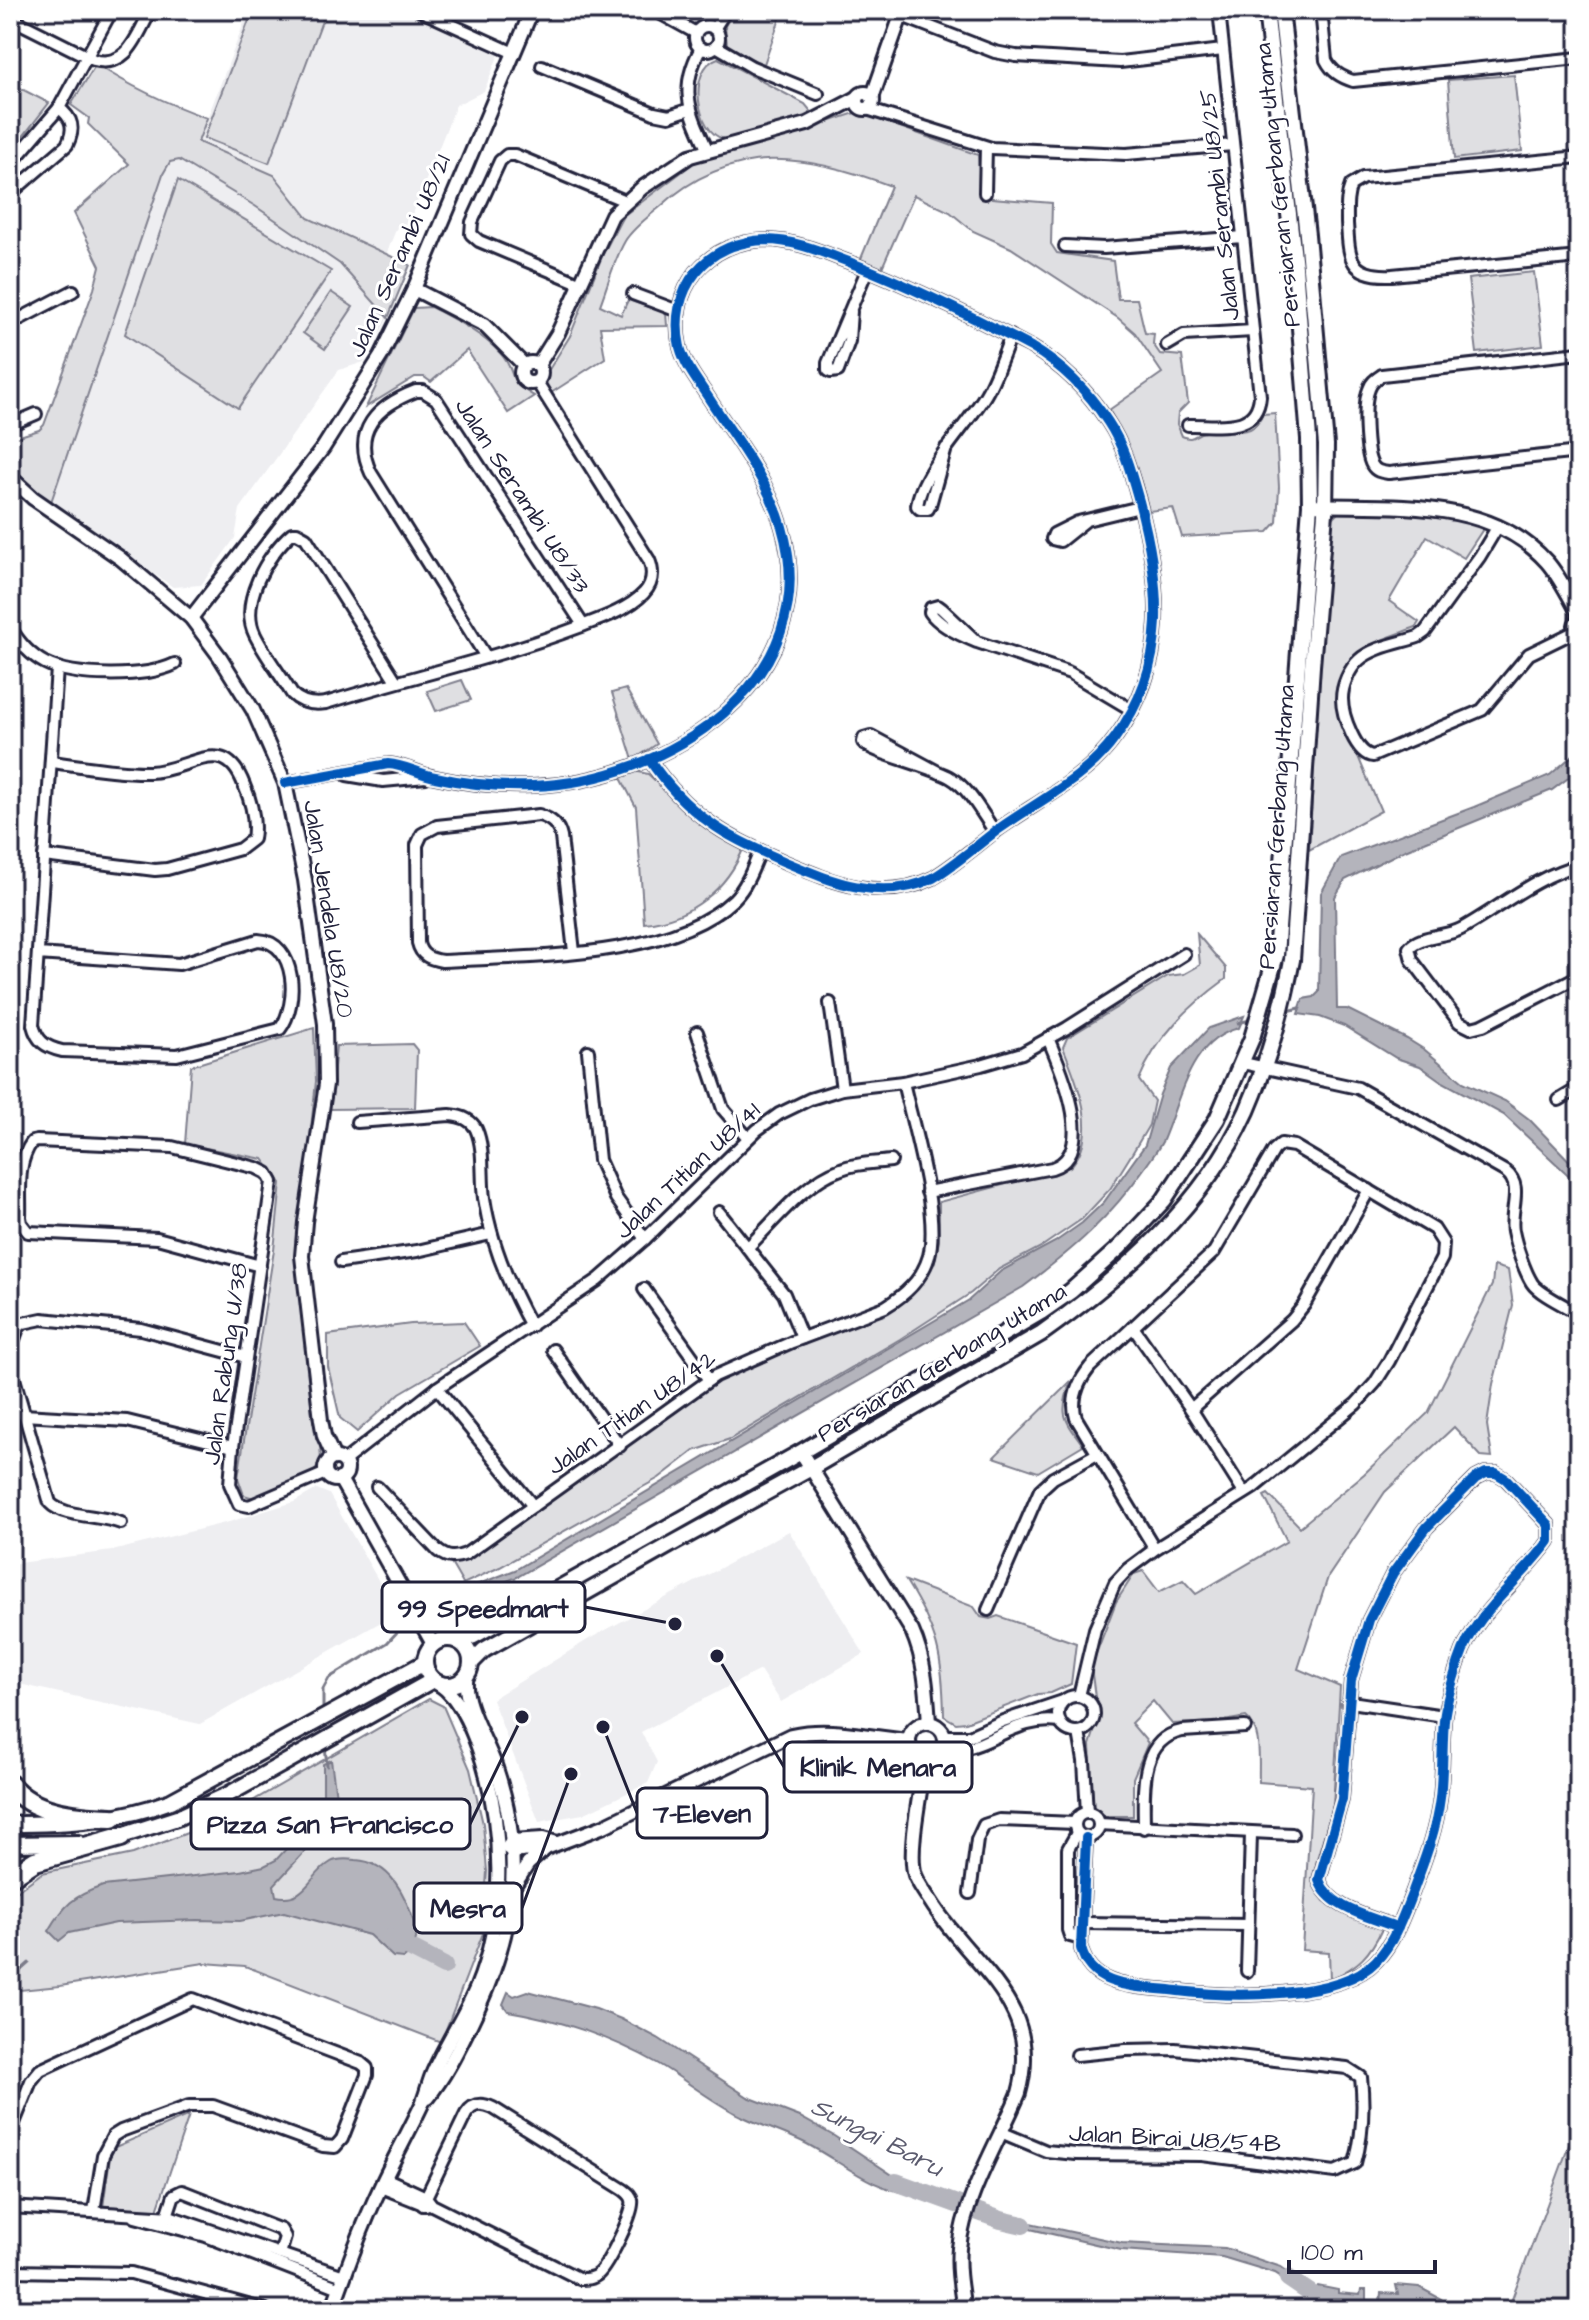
<svg xmlns="http://www.w3.org/2000/svg" width="1589" height="2320" viewBox="0 0 1589 2320" font-family="'Architects Daughter',sans-serif">
<rect width="100%" height="100%" fill="#fff"/>
<filter id="ink" filterUnits="userSpaceOnUse"><feTurbulence type="fractalNoise" baseFrequency=".0125" numOctaves="2"/><feDisplacementMap in="SourceGraphic" scale="16" xChannelSelector="R" yChannelSelector="G"/><feConvolveMatrix kernelMatrix="1 2 1 2 8 2 1 2 1" color-interpolation-filters="sRGB"/></filter>
<g filter="url(#ink)">
<g fill="#eeeef1">
<path d="M249,10H404L499,54L484,91L456,105L406,230L397,227L386,255L308,218L274,175L198,142Z"/>
<path d="M179,160L255,206L340,264L388,318L364,362L339,370L240,509L235,538L201,585L173,587L51,502L163,174L170,162Z"/>
<path d="M317,1489L329,1494L397,1613L200,1724L10,1682V1564L112,1551L229,1522L294,1502Z"/>
<path d="M789,1531L864,1654L781,1702L760,1670L641,1732L657,1762L648,1783L583,1814L539,1822L492,1699L589,1639Z"/>
</g>
<g fill="#dfdfe2" stroke="#80808e" stroke-width="2">
<path d="M253,10H326L269,163L204,138Z"/>
<path d="M734,10H783L764,64L734,52L727,45L725,26Z"/>
<path d="M718,58L805,104L814,115L724,139C696,133 687,68 718,58Z"/>
<path d="M96,64C131,87 168,104 207,118L198,142L274,175L308,218L410,265L388,318L340,264L255,206L179,160L170,162L163,174L51,502C18,479 10,480 10,439L39,430L44,425L94,289L100,266L74,213L129,164L88,124L89,118L71,105Z"/>
<path d="M1514,75L1522,151L1454,159L1448,80Z"/>
<path d="M10,83L49,103L21,139L10,149Z"/>
<path d="M858,112L978,155L981,197L1052,203L1051,244L1057,253L1113,261L1118,299H1137L1145,333L1154,334L1153,344L1160,354L1182,356L1188,403L1178,413L1177,424L1182,436C1194,442 1194,433 1205,432C1219,429 1236,434 1250,429C1257,426 1260,420 1263,414L1275,413L1279,487L1277,522L1268,532L1182,537L1173,508L1149,511C1140,474 1128,442 1109,410L1162,373L1135,333L1118,318L1011,248L973,231L950,212L914,195L881,270L860,261L891,186C808,154 731,141 660,207C648,217 633,228 625,241C614,260 608,284 600,305L621,315L628,300L666,313L667,326L600,327L605,358L551,393L546,386L548,371L570,336L603,254L623,216L695,162L774,140Z"/>
<path d="M178,180L331,271L238,408L125,334Z"/>
<path d="M1534,272L1543,345L1477,353L1468,279Z"/>
<path d="M331,292L353,307L325,349L303,333Z"/>
<path d="M431,307C455,320 482,333 500,353C519,373 503,379 534,396L508,413L467,350L431,382L424,377H415L366,407L414,308Z"/>
<path d="M1340,511L1435,512L1485,526L1464,558L1427,536L1389,601L1419,622L1416,627C1372,644 1338,648 1336,704L1381,811L1309,850L1328,529L1330,521Z"/>
<path d="M462,680L471,700L436,711L427,691Z"/>
<path d="M626,689L657,744L633,760L612,693Z"/>
<path d="M634,771L648,774L708,829L744,847C727,889 691,919 644,923L636,807L620,776Z"/>
<path d="M1197,934L1226,968V979C1189,1006 1156,1037 1139,1080L1154,1101L1149,1125L1133,1152L1110,1189L1082,1219L1041,1247L999,1269L971,1293L900,1339L730,1439L694,1451L659,1478L500,1567L463,1584L452,1565L608,1460L720,1380L747,1365L887,1310L915,1292L934,1264L939,1241V1202L1070,1167C1101,1135 1077,1082 1063,1047L1067,1038L1168,976L1184,974L1200,965Z"/>
<path d="M314,1028L316,1081L296,1272L303,1312L312,1416L320,1445L321,1461L313,1474L254,1498L244,1495L238,1478L274,1250L281,1183L263,1159L185,1144L191,1066Z"/>
<path d="M412,1044L417,1050L415,1108L330,1109L336,1046Z"/>
<path d="M1494,1266L1508,1270L1513,1305L1493,1384L1487,1425L1492,1457L1481,1456L1454,1427L1385,1492L1328,1577L1298,1669L1340,1687L1333,1806L1317,1859L1313,1882L1324,1901L1383,1927C1369,1957 1359,1965 1330,1980L1329,1952L1302,1950L1312,1786L1259,1782C1258,1762 1263,1730 1246,1717L1218,1722L1172,1724L1153,1701L1131,1723L1148,1743L1133,1778V1816H1105L1093,1806L1090,1745L1098,1720L1091,1667L1116,1602L1134,1574L1143,1571L1159,1592L1183,1580L1196,1594L1287,1541L1264,1496L1268,1494L1300,1527L1364,1474L1428,1413L1492,1285Z"/>
<path d="M464,1322L480,1346L400,1393L357,1432L340,1418L328,1367V1335L411,1324Z"/>
<path d="M1071,1381C1059,1413 1063,1418 1083,1445L1038,1472L994,1457Z"/>
<path d="M906,1581L974,1607L981,1617L990,1619L998,1616L1076,1643L1071,1684L1051,1693L1038,1694L966,1722L956,1723L944,1716C943,1656 938,1632 906,1581Z"/>
<path d="M429,1699L443,1706L470,1769L483,1824L487,1871L483,1933L441,2042L245,1966L204,1963L60,1986L10,1991V1903L17,1891L42,1873L133,1854L218,1821Z"/>
<path d="M189,2115L156,2213L103,2207L110,2157L115,2147Z"/>
<path d="M1579,2118V2310H1508Z"/>
</g>
<g fill="#b4b4bc" stroke="#7a7a88" stroke-width="2">
<path d="M1579,750V770L1552,790L1405,850L1345,880L1335,897L1337,1009H1347L1407,1039L1425,1050L1463,1082L1505,1101L1529,1119L1579,1171V1185L1504,1115L1441,1081L1420,1066L1396,1058L1344,1026L1320,1017L1298,1014L1303,999L1314,997L1319,992L1321,893L1341,857L1474,807L1550,775Z"/>
<path d="M1244,1016L1239,1028C1189,1040 1181,1099 1163,1140C1158,1150 1152,1157 1146,1166C1109,1219 1074,1249 1023,1287L517,1577L474,1594L428,1607L425,1599L471,1587L515,1570L969,1300L1001,1271L1055,1242L1082,1223L1104,1202L1145,1145L1160,1094L1171,1068L1209,1028Z"/>
<path d="M331,1760L337,1803L332,1822L274,1885L276,1896C306,1903 310,1874 331,1862C338,1858 348,1859 356,1860C391,1862 406,1896 415,1925C419,1937 414,1951 404,1958L393,1957L369,1935L284,1912L240,1921L197,1920L116,1923L69,1933L59,1941L49,1931C64,1905 73,1896 103,1886L240,1871L264,1866L276,1860L318,1814L323,1800V1764Z"/>
<path d="M528,1991L596,2009L621,2019L658,2038L748,2097L800,2117L834,2136L897,2178L919,2188L917,2195C870,2189 848,2166 807,2144C784,2132 758,2125 735,2113C708,2099 684,2079 657,2063C613,2038 558,2019 508,2011L503,2004L508,1992L514,1996Z"/>
<path d="M1002,2217L1122,2243L1225,2248L1281,2267L1310,2288L1306,2293L1275,2273L1222,2257L1121,2250L1000,2222Z"/>
<path d="M1396,2285L1419,2287L1441,2299L1428,2310H1310L1309,2302L1318,2286L1338,2290V2293L1360,2295L1361,2290H1366V2300L1380,2301L1381,2293L1398,2294Z"/>
</g>
<g fill="none" stroke-linecap="round" stroke-linejoin="round">
<g stroke="#7a7a88" stroke-width="3">
<path d="M1284,1012L1300,1008"/>
<path d="M1238,1023L1254,1019"/>
<path d="M323,1710V1689L329,1678L387,1643L413,1615"/>
<path d="M325,1746L327,1766"/>
<path d="M10,1980L29,1963"/>
</g>
<g stroke="#b4b4bc" stroke-width="18">
<path d="M390,1938L444,1966"/>
<path d="M896,2182L1001,2220L1023,2225"/>
<path d="M1288,2278L1313,2295L1325,2310"/>
</g>
<defs>
<g id="minor">
<path d="M419,10L514,53"/>
<path d="M654,10L696,33"/>
<path d="M1321,10L1326,60C1332,72 1341,77 1353,81L1579,58"/>
<path d="M902,16L995,52L1016,56L1120,62L1223,50"/>
<path d="M10,18L94,60C128,69 137,35 151,10"/>
<circle cx="707" cy="38" r="12"/>
<path d="M714,29L726,10"/>
<path d="M716,46L752,67L818,94"/>
<path d="M701,48C678,89 690,112 708,151"/>
<path d="M542,66L654,113L669,116L690,109"/>
<path d="M867,109L991,148L1126,154L1233,145"/>
<path d="M1579,157L1363,178L1351,185C1346,197 1347,209 1347,223C1349,258 1349,277 1392,275L1579,257"/>
<path d="M10,165L59,108L112,10"/>
<path d="M985,193L986,147"/>
<path d="M10,194L67,145C75,129 73,118 59,108"/>
<path d="M1065,246L1104,248L1243,237"/>
<path d="M579,283L479,241L471,234L472,222L500,161L507,155H515L625,201"/>
<path d="M633,294L678,311"/>
<path d="M851,311L849,341L838,371L831,372L828,370V363L867,270"/>
<path d="M10,324L73,291"/>
<path d="M1167,345L1184,335L1253,331"/>
<path d="M1579,353L1382,375C1376,379 1371,382 1369,389C1363,402 1365,453 1372,465C1376,472 1382,472 1389,473L1579,452"/>
<path d="M10,425L36,414"/>
<path d="M1188,425C1217,424 1257,434 1260,396L1219,10"/>
<path d="M946,448L930,505L928,509H920L917,506C921,471 968,425 986,394C996,377 1003,355 1011,336"/>
<path d="M1085,521L1060,541L1052,539L1054,534L1078,522L1140,507"/>
<path d="M1498,526L1480,556L1425,632L1418,637C1400,643 1373,647 1359,660C1349,669 1342,686 1342,699C1342,715 1356,755 1373,756L1482,710L1529,654L1576,631"/>
<path d="M10,627C18,641 30,655 45,663C74,678 146,678 175,664"/>
<path d="M977,642L942,609L938,606L931,608L930,612C939,626 962,636 977,642L1070,673L1132,710"/>
<path d="M486,657L371,473C351,431 377,406 416,391H423L436,399L583,625"/>
<path d="M396,681L306,538L297,533H292C267,554 239,603 255,635C265,655 280,674 292,694C301,703 313,705 326,703C410,677 497,658 579,627C600,619 628,610 644,593C653,583 654,572 649,560L537,382"/>
<path d="M940,773L871,736L864,738L863,742C871,753 931,766 951,778C970,789 982,814 995,832"/>
<path d="M347,775L383,781L426,777"/>
<path d="M285,783L388,764C405,765 419,774 435,777C466,784 500,787 532,786C666,782 827,681 782,527C768,480 736,440 710,400C699,383 685,366 680,347C674,320 679,293 696,272C714,250 738,241 766,240C796,240 827,254 854,264C915,288 973,317 1031,347C1063,366 1088,391 1108,422C1124,446 1131,473 1139,501C1161,585 1170,664 1115,738C1086,779 1036,802 996,831C975,847 956,864 933,878C882,903 833,882 785,862C759,850 732,839 709,822C685,805 665,783 649,759"/>
<path d="M44,856L155,870L167,869L240,849L253,839C256,821 251,801 244,785C224,732 190,771 150,772C118,773 84,766 52,762"/>
<path d="M1579,865C1536,876 1499,908 1461,929C1446,937 1419,935 1409,948L1412,960L1459,1022L1471,1028L1483,1025L1579,976"/>
<path d="M574,952L561,837C558,824 551,819 539,815L437,826L422,834L417,845L418,943C421,956 430,959 442,961C525,956 671,960 734,899C747,886 753,868 760,851"/>
<path d="M38,954L179,964L258,940C297,942 299,1004 280,1029L177,1055L62,1051C45,1047 37,1041 33,1025L57,668"/>
<path d="M830,1003L842,1089"/>
<path d="M697,1032L723,1109L748,1138"/>
<path d="M588,1051L599,1160L616,1198L645,1239"/>
<path d="M1243,1063L1358,1088L1506,1172C1524,1186 1509,1211 1513,1231C1516,1246 1524,1270 1532,1283C1539,1294 1568,1307 1579,1314"/>
<path d="M1559,1100L1579,1088"/>
<path d="M357,1122L450,1115C461,1116 471,1119 476,1129C485,1149 481,1177 484,1198C491,1244 509,1286 531,1326"/>
<path d="M927,1192L1052,1168C1099,1153 1060,1067 1048,1038"/>
<path d="M719,1212L784,1294L802,1338"/>
<path d="M748,1247C775,1221 804,1182 841,1169C856,1163 875,1163 891,1161"/>
<path d="M341,1262L417,1251L491,1234"/>
<path d="M260,1266L157,1238L28,1232L21,1223L20,1217C21,1192 16,1163 32,1142L37,1141L172,1147L257,1168L267,1173L272,1182L233,1447L230,1484L239,1504L249,1506L326,1473"/>
<path d="M644,1289L709,1380"/>
<path d="M1133,1327L1191,1409L1244,1493"/>
<path d="M553,1350L620,1446"/>
<path d="M437,1388L533,1506"/>
<path d="M1191,1409L1292,1320L1304,1305L1369,1190"/>
<path d="M23,1415L127,1421L233,1447"/>
<path d="M344,1461L437,1388L598,1280L645,1239L757,1130L779,1114L810,1099L842,1089L903,1082L981,1065L1022,1053L1067,1028L1184,954"/>
<path d="M377,1487L438,1551C448,1559 455,1558 466,1554L715,1376L792,1342L885,1307C905,1295 922,1280 929,1256C940,1213 913,1127 903,1082"/>
<path d="M121,1523C100,1515 63,1517 50,1503L11,1368L12,1345L18,1328L23,1323L42,1319L141,1329L246,1357"/>
<path d="M988,1610L1040,1490L1053,1478L1097,1454"/>
<circle cx="1076" cy="1714" r="18"/>
<path d="M1079,1696L1095,1629L1115,1583L1128,1569L1155,1549L1253,1488L1356,1404L1375,1383L1389,1361L1442,1258L1443,1243L1434,1229L1294,1146L1281,1144L1274,1150L1214,1252L1090,1367C1078,1382 1070,1399 1076,1418L1155,1549"/>
<path d="M1351,1702L1444,1716"/>
<path d="M1079,1732L1084,1761L1087,1813"/>
<path d="M944,1736H969L1003,1721L1063,1701"/>
<path d="M941,1752C954,1750 967,1749 979,1744C1009,1732 1026,1718 1060,1722"/>
<circle cx="1087" cy="1825" r="12"/>
<path d="M1099,1824L1292,1834"/>
<path d="M1144,1828C1144,1794 1138,1740 1182,1731L1245,1727"/>
<path d="M1077,1833L1068,1849V1930L1070,1936L1081,1939"/>
<path d="M1086,1838L1081,1948C1091,1991 1143,1986 1178,1991C1230,1997 1339,2000 1376,1961C1395,1941 1403,1916 1413,1891C1424,1861 1436,1831 1440,1798C1443,1772 1442,1746 1444,1720C1446,1701 1453,1679 1459,1661C1475,1611 1520,1582 1549,1541V1525L1506,1479L1496,1473H1486L1476,1478L1427,1527L1393,1573L1369,1620L1351,1680L1342,1799L1319,1880C1329,1909 1372,1917 1398,1928"/>
<path d="M970,1893L977,1840L984,1825L999,1820L1075,1823"/>
<path d="M1081,1923L1248,1925"/>
<path d="M1247,1971L1251,1834"/>
<path d="M10,2133L31,2081L40,2070L193,1999L361,2063L367,2068V2075L342,2139L335,2147L323,2146L213,2106H189L121,2131L113,2136L103,2155L94,2211"/>
<path d="M1003,2133L1046,2151L1076,2154L1202,2155L1335,2172L1355,2163C1363,2135 1364,2106 1361,2077L1347,2068L1175,2049L1126,2050L1077,2055"/>
<path d="M385,2178L426,2197L432,2205L580,2279C586,2279 592,2279 598,2274C607,2266 635,2212 632,2200C631,2195 628,2193 624,2190L493,2108C482,2103 473,2103 466,2114L426,2197L423,2205"/>
<path d="M381,2187L426,2205"/>
<path d="M10,2207L172,2217L344,2276"/>
<path d="M167,2216L174,2195L182,2191L281,2230L285,2237L280,2254"/>
<path d="M135,2217L206,2236L340,2288"/>
<path d="M10,2271L131,2273L266,2310"/>
</g>
<g id="tertiary">
<circle cx="865" cy="101" r="8"/>
<path d="M872,98L903,10"/>
<path d="M414,289L484,325L524,365"/>
<circle cx="531" cy="373" r="10"/>
<path d="M538,365L558,333L612,215L642,188L690,156L807,124L857,98"/>
<path d="M10,477L33,498L120,558L191,618L220,657L253,710L285,783L305,880L325,1024L326,1084L305,1222L302,1256L321,1420L324,1436L334,1458"/>
<path d="M1310,505C1390,508 1488,496 1547,562C1560,577 1569,596 1579,614"/>
<path d="M1579,617L1575,625L1579,634"/>
<path d="M191,618L323,448L381,356L414,289L532,10"/>
<path d="M801,1452L912,1631C925,1660 927,1691 929,1723"/>
<circle cx="336" cy="1469" r="11"/>
<path d="M340,1479L433,1644"/>
<circle cx="927" cy="1741" r="18"/>
<path d="M925,1759C922,1786 907,1851 915,1875C919,1885 925,1893 931,1902C972,1968 1044,2003 1019,2093C999,2141 964,2197 959,2248C957,2269 961,2290 964,2310"/>
<path d="M508,1847L512,1841L543,1839L557,1843"/>
<path d="M508,1848L513,1852L546,1848L604,1826L791,1735C832,1726 868,1738 909,1741"/>
<path d="M515,1884L528,1864L546,1848"/>
<path d="M428,2097C446,2075 458,2049 471,2023C513,1938 527,1860 496,1768C488,1743 460,1700 467,1676"/>
<path d="M332,2310C347,2268 362,2226 381,2186C394,2158 409,2132 422,2104C426,2095 428,2085 432,2075C444,2046 463,2019 476,1989C505,1920 504,1833 483,1762C475,1736 462,1699 439,1684"/>
</g>
<g id="secondary">
<circle cx="448" cy="1662" r="23"/>
<path d="M458,1641L474,1636L801,1452L1041,1312L1071,1291L1120,1247L1164,1200L1217,1119L1252,1038L1276,955L1310,505L1309,439L1295,267L1266,10"/>
<path d="M472,1662L484,1650L670,1545L811,1468L1042,1333C1124,1275 1204,1205 1247,1111C1268,1063 1282,1011 1292,960L1312,666L1325,513L1326,445L1307,235L1281,10"/>
<path d="M10,1824C66,1824 118,1821 171,1801L424,1663"/>
<path d="M112,1839L177,1818L229,1794L433,1680"/>
<path d="M10,1844L79,1843"/>
</g>
<g id="motorway">
<path d="M10,1785C33,1814 77,1817 112,1818"/>
<path d="M10,1877L35,1861L121,1837"/>
</g>
</defs>
<use href="#minor" stroke="#22223b" stroke-width="16"/>
<use href="#tertiary" stroke="#22223b" stroke-width="18"/>
<use href="#secondary" stroke="#22223b" stroke-width="20"/>
<use href="#motorway" stroke="#22223b" stroke-width="24"/>
<use href="#minor" stroke="#fff" stroke-width="10"/>
<use href="#tertiary" stroke="#fff" stroke-width="12"/>
<use href="#secondary" stroke="#fff" stroke-width="14"/>
<use href="#motorway" stroke="#fff" stroke-width="18"/>
<defs>
<g id="cycleway">
<path d="M285,783L388,764C405,765 419,774 435,777C466,784 500,787 532,786C666,782 827,681 782,527C768,480 736,440 710,400C699,383 685,366 680,347C674,320 679,293 696,272C714,250 738,241 766,240C796,240 827,254 854,264C915,288 973,317 1031,347C1063,366 1088,391 1108,422C1124,446 1131,473 1139,501C1161,585 1170,664 1115,738C1086,779 1036,802 996,831C975,847 956,864 933,878C882,903 833,882 785,862C759,850 732,839 709,822C685,805 665,783 649,759"/>
<path d="M1086,1838L1081,1948C1091,1991 1143,1986 1178,1991C1230,1997 1339,2000 1376,1961C1395,1941 1403,1916 1413,1891C1424,1861 1436,1831 1440,1798C1443,1772 1442,1746 1444,1720C1446,1701 1453,1679 1459,1661C1475,1611 1520,1582 1549,1541V1525L1506,1479L1496,1473H1486L1476,1478L1427,1527L1393,1573L1369,1620L1351,1680L1342,1799L1319,1880C1329,1909 1372,1917 1398,1928"/>
</g>
</defs>
<use href="#cycleway" stroke="#fff" stroke-width="15"/>
<use href="#cycleway" stroke="#0057b8" stroke-width="10"/>
</g>
</g>
<g text-anchor="middle" dominant-baseline="central" stroke-width="6" stroke-linejoin="round" paint-order="stroke">
<g font-size="24" fill="#22223b" stroke="#fff">
<text transform="translate(1278 185) rotate(-96)">Persiaran Gerbang Utama</text>
<text transform="translate(1220 205) rotate(-96)">Jalan Serambi U8/25</text>
<text transform="translate(400 256) rotate(-66)">Jalan Serambi U8/21</text>
<text transform="translate(522 496) rotate(57)">Jalan Serambi U8/33</text>
<text transform="translate(1277 827) rotate(-86)">Persiaran Gerbang Utama</text>
<text transform="translate(328 909) rotate(81)">Jalan Jendela U8/20</text>
<text transform="translate(688 1171) rotate(-43)">Jalan Titian U8/41</text>
<text transform="translate(942 1363) rotate(-31)">Persiaran Gerbang Utama</text>
<text transform="translate(226 1364) rotate(-82)">Jalan Rabung U/38</text>
<text transform="translate(632 1413) rotate(-35)">Jalan Titian U8/42</text>
<text transform="translate(1175 2139) rotate(3)">Jalan Birai U8/54B</text>
</g>
<g font-size="26" font-style="italic" fill="#5c5c6f" stroke="#fff">
<text transform="translate(877 2137) rotate(27)">Sungai Baru</text>
</g>
</g>
<path fill="none" stroke="#22223b" stroke-width="3" d="M675 1624L585 1607M717 1656L784 1767M603 1727L637 1813M522 1717L470 1824M571 1774L522 1908"/>
<g fill="#22223b" stroke="#fff" stroke-width="3">
<circle cx="675" cy="1624" r="8"/>
<circle cx="717" cy="1656" r="8"/>
<circle cx="603" cy="1727" r="8"/>
<circle cx="522" cy="1717" r="8"/>
<circle cx="571" cy="1774" r="8"/>
</g>
<g fill="#fff" stroke="#22223b" stroke-width="3">
<rect x="382" y="1582" width="203" height="50" rx="8"/>
<rect x="784" y="1742" width="188" height="50" rx="8"/>
<rect x="637" y="1788" width="130" height="50" rx="8"/>
<rect x="191" y="1799" width="279" height="50" rx="8"/>
<rect x="414" y="1883" width="108" height="50" rx="8"/>
</g>
<g font-size="26" text-anchor="middle" font-weight="bold" fill="#22223b">
<text x="483" y="1617">99 Speedmart</text>
<text x="878" y="1776">Klinik Menara</text>
<text x="702" y="1822">7-Eleven</text>
<text x="330" y="1833">Pizza San Francisco</text>
<text x="468" y="1917">Mesra</text>
</g>
<rect width="1589" height="2320" fill="none" stroke="#fff" stroke-width="40"/>
<rect x="20" y="20" width="1549" height="2280" fill="none" stroke="#22223b" stroke-width="3" filter="url(#ink)"/>
<path d="M1289 2260v12h146v-12" fill="none" stroke="#22223b" stroke-width="4"/>
<text x="1301" y="2260" font-size="24" fill="#22223b" stroke="#ffffff" stroke-width="6" paint-order="stroke">100 m</text>
</svg>
